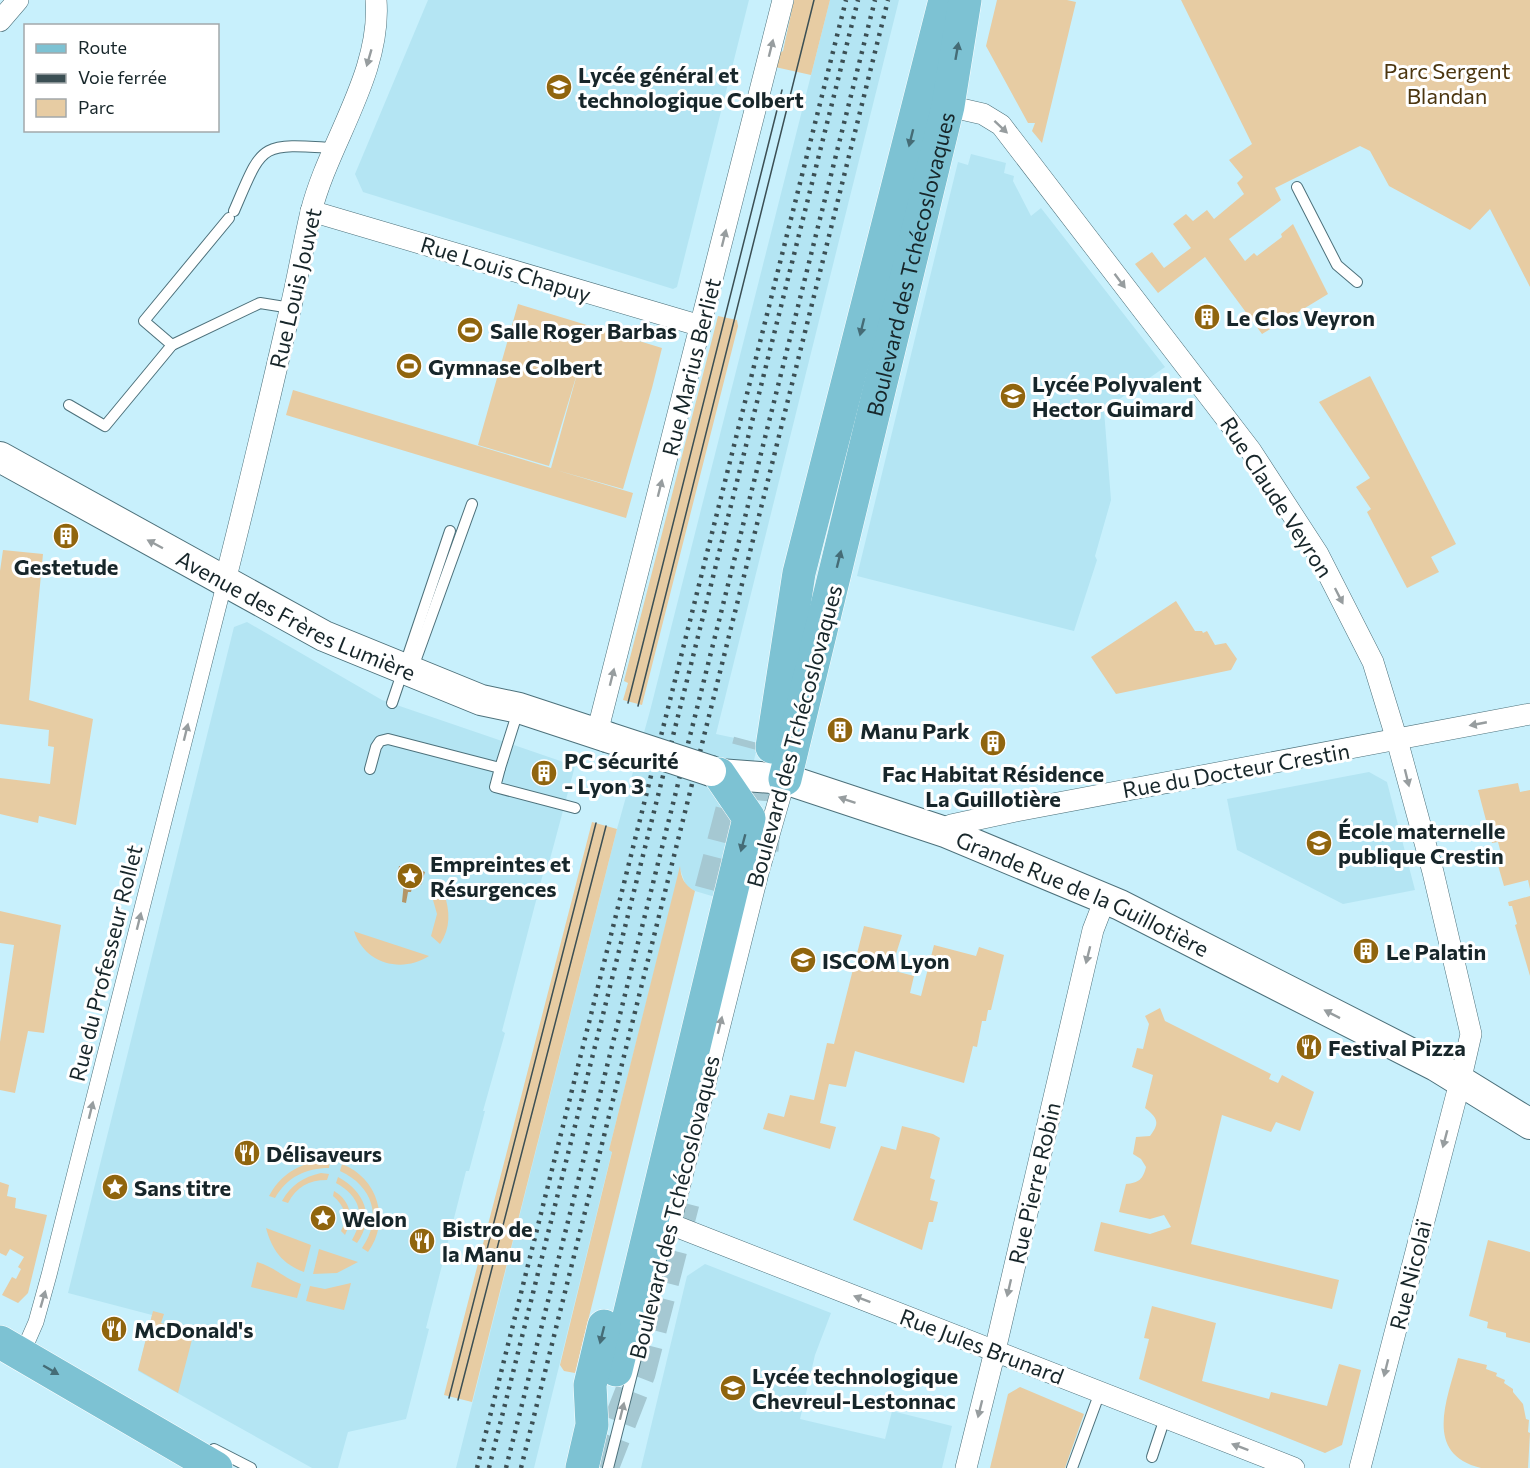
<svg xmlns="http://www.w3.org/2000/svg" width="1530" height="1468" viewBox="0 0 1530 1468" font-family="Commissioner,sans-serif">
<rect width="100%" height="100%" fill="#c8f0fc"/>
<g fill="#b4e5f3">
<path d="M428,0H749L677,287L673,289L363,192L355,174Z"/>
<path d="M830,0H899L716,734L758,743L722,899L695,891L686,886L680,869L609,1150L612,1151L534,1468H456L617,829L650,711Z"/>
<path d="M971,154L1006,163L1004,173L1014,176L1013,181L1031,216L1041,208L1165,367L1104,410L1111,500L1095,556L1097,560L1074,631L857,576L958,162L968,165Z"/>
<path d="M247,622L382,700L575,766L546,874H543L502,1031L505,1033L483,1111H485L469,1171H466L426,1328L429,1329L406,1419L348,1432L338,1468H312L138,1371L152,1315L68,1293L234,627Z"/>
<path d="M1369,772L1387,782L1415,890L1343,904L1237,850L1227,799Z"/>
<path d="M705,1264L831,1313L815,1355L800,1419L885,1439L892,1411L952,1426L942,1468H641L687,1276Z"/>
</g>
<g fill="#e7cca3">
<path d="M794,0H830L811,75L775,67L778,54L783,51Z"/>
<path d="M997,0H1067L1076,2L1042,143L1032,131L1035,123H1028L986,46Z"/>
<path d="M1181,0H1530V287L1490,209L1470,230L1389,186L1370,151L1360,146L1275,188L1281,200L1229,239L1245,261L1254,253L1257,256L1282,237L1281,234L1293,224L1328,294L1262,334L1205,257L1158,293L1135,264L1152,252L1164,268L1191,248L1173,224L1186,214L1193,221L1207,210L1214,219L1244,194L1237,183L1243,177L1229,160L1252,144Z"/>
<path d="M518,304L662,348L652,388L623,489L556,470L633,493L626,518L286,415L293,390L551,468L579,367L549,466L478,445Z"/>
<path d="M718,316L737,320L738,326L642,705L623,700L628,683L624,681Z"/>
<path d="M1370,376L1456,544L1431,557L1439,572L1407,588L1367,512L1371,509L1356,487L1370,478L1319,402Z"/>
<path d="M3,550L43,554L29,700L93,719L76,825L39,816L38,823L0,814V778L50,784L54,747L48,746L49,730L0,724V571Z"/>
<path d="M1176,601L1195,631H1202L1203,633L1207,631L1215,645L1226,643L1237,659L1231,670L1116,694L1091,657Z"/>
<path d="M1518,783L1520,792L1530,790V889L1528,880L1504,886L1497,862L1503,861L1498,842L1492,843L1478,790Z"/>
<path d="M592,822L617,829L472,1402L444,1395Z"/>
<path d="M680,866C681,878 684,885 695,891L575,1373L564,1371L560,1365L612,1152L609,1150Z"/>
<path d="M444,893C450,911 451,928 440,944L431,936L437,914L433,900Z"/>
<path d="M1530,896V976L1515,925L1517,924L1512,906H1509L1508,902Z"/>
<path d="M0,911L61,925L44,1033L28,1031L15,1093L0,1090V1042L14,945L0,943Z"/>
<path d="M864,926L902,935L891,970L914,976L910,993L921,996L934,945L976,956L979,947L1004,955L991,1010H988L986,1021H982L977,1047L973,1046L964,1083L855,1051L846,1087L829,1084L820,1123L836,1127L830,1149L763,1129L768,1113L784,1117L790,1095L814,1100L827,1043L834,1044Z"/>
<path d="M354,931L356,932L429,956C401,974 364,963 354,931Z"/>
<path d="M1160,1008L1165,1021L1271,1074L1269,1079L1278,1083L1282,1075L1314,1092L1300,1131L1276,1122L1271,1132L1222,1115L1191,1244L1339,1280L1332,1309L1094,1251L1101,1222L1150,1234L1171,1227L1164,1215L1150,1219L1119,1212L1126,1184C1139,1183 1143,1179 1146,1167L1141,1159L1133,1154L1136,1137L1150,1136C1160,1123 1158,1118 1145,1108L1153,1075L1132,1067L1137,1048L1143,1049L1149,1024L1145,1016Z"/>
<path d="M902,1126L933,1134L940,1138L930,1178L935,1180L930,1200L938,1202L933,1222H929L922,1250L853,1220L881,1146L896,1150Z"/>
<path d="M316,1161H330L329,1168C306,1168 287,1177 275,1198L269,1196C280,1176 294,1167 316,1161Z"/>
<path d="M342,1164C378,1178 391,1221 368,1252L362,1248C383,1218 373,1186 340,1171Z"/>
<path d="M321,1173L329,1174L327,1180C309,1180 296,1187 288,1203L282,1201C291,1185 303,1177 321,1173Z"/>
<path d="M338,1177C364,1191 376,1217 357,1243L352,1240C366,1216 360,1196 336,1183Z"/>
<path d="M0,1182L9,1185L7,1196L16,1198L15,1208L47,1215L28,1293L18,1303L2,1295L12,1277L16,1279L21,1269L18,1267L24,1257L10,1249L6,1256L0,1253Z"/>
<path d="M334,1191C351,1201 354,1218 345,1235L341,1231C348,1217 345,1206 333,1196Z"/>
<path d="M266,1228L311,1245L304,1272C282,1264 272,1250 266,1228Z"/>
<path d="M1488,1240L1530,1252V1343L1506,1337V1333L1487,1328L1488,1322L1469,1316Z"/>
<path d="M319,1249L358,1262L337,1273L313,1274Z"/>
<path d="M257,1262C275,1267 283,1278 301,1284L297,1298L251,1287Z"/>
<path d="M351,1283L344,1310L306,1301L310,1286L325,1289Z"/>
<path d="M1152,1306L1216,1323L1202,1381L1269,1399L1271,1392L1327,1406L1339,1364L1361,1370L1342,1445L1325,1453L1139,1379L1149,1339L1144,1338Z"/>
<path d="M153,1311L164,1314L161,1323L194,1332L178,1393L138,1370Z"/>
<path d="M1458,1358L1487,1365L1486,1369L1497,1373L1496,1376L1505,1380L1504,1383L1513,1389V1392L1523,1404L1526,1419L1529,1420L1528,1432L1530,1433L1528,1468C1514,1468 1496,1468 1481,1468C1422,1454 1448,1398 1458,1358Z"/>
<path d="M1020,1387L1084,1414L1065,1468H990L1008,1394Z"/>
</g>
<path fill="#b39567" d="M399,866L415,868L425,872L421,885L413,883L411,892H408L406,903L402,902L404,882L397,879Z"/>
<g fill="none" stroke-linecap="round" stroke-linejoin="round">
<g stroke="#a5c8d2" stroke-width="33" stroke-dasharray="33 16" stroke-linecap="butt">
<path d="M762,850L772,749"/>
<path d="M711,890L750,741"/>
<path d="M602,1468L639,1373L685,1195"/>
</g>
<defs>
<g id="service">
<path d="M1297,187L1337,265L1357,282"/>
<path d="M234,211C263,144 258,143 333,148"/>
<path d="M172,345L144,321L229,218"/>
<path d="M69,405L105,426L172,345L260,303L291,308"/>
<path d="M412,670L472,504"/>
<path d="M392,703L450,531"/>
<path d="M500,768L495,787L575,808"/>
<path d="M370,769L376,747L380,741L388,739L500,768L518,711"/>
<path d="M214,1449L251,1468"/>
<path d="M1152,1457L1165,1418"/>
<path d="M608,1468L670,1224"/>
<path d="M1072,1468L1100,1392"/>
</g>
<path id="pedestrian" d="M22,1354L36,1322L49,1275L225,581"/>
<g id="minor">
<path d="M0,21L18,0"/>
<path d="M937,102L948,106L983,114L1001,125L1251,451L1318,554L1373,662L1397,740L1433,872L1471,1034L1460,1082L1360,1468"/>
<path d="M311,211L701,326"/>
<path d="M225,581C248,491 269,401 290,310C298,278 303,245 311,212C328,143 382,73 376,0"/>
<path d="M597,733L783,0"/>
<path d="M785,779L758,873L670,1224L1294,1468"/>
<path d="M945,832L951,825L1016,811L1530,714"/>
<path d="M966,1468L993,1359L1093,930L1105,899"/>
</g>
<g id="secondary">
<path id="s1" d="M0,457L324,636L481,700L519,708L607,737"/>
<path id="s2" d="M711,771L719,774L785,779L945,832L1120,905L1436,1066L1530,1124"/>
</g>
<g id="primary">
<path d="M772,747L799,573L944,4"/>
<path id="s3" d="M785,779L948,106L965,0"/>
<path d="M0,1342L216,1468"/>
<path d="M616,1370L749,818L719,774"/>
<path d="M582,1468L592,1425L590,1385L604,1326"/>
</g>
</defs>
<use href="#service" stroke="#4d717b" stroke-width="12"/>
<use href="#pedestrian" stroke="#4d717b" stroke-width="16"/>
<use href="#minor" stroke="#4d717b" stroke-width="22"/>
<use href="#secondary" stroke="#4d717b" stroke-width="32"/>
<use href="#primary" stroke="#fff" stroke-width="34"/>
<use href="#service" stroke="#fff" stroke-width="10"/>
<use href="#pedestrian" stroke="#fff" stroke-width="15"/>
<use href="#minor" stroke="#fff" stroke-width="21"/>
<use href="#secondary" stroke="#fff" stroke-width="30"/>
<use href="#primary" stroke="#7dc2d3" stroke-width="33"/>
<g stroke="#3b4f54" stroke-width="1.5">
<path d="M628,703L782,90"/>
<path d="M638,706L814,0"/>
<path d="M449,1398L596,823"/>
<path d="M458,1400L606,826"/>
</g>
<g stroke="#3b4f54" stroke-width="4.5" stroke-dasharray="3 6" stroke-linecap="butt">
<path d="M477,1468L846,0"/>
<path d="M489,1468L858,0"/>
<path d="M506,1468L875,0"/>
<path d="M521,1468L888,0"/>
</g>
<defs>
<path id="secondary-bridge" d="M607,737L711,771"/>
</defs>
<use href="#secondary-bridge" stroke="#4d717b" stroke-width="32" stroke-linecap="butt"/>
<use href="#secondary-bridge" stroke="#fff" stroke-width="30"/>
</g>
<defs><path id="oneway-solid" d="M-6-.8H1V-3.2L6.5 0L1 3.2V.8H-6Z" transform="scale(1.5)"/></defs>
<g fill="#979d9f">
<use href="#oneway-solid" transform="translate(771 48) rotate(-76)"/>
<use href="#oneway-solid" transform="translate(369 58) rotate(106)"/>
<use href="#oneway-solid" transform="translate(1001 127) rotate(43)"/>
<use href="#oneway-solid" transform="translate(724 238) rotate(-76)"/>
<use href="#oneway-solid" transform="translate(1120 281) rotate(53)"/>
<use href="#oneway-solid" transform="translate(660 488) rotate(-76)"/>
<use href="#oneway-solid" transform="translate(155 544) rotate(-152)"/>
<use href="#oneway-solid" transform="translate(1339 596) rotate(63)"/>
<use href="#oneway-solid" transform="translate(612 677) rotate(-76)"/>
<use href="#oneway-solid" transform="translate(1478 724) rotate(169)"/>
<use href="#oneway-solid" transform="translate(186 732) rotate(-76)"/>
<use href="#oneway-solid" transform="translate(1407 778) rotate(76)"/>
<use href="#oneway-solid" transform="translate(847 800) rotate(-161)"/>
<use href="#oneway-solid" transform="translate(139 921) rotate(-76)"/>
<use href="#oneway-solid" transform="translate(1088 955) rotate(104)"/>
<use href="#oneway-solid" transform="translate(1332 1014) rotate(-153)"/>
<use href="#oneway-solid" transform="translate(720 1025) rotate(-76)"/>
<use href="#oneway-solid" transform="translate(91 1110) rotate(-76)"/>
<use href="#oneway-solid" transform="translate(1445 1139) rotate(105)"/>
<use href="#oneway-solid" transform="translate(1009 1288) rotate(103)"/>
<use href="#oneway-solid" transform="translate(43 1299) rotate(-74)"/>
<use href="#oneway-solid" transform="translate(862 1299) rotate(-159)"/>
<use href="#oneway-solid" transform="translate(1386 1368) rotate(104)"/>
<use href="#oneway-solid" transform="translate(980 1409) rotate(104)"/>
<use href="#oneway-solid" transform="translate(622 1411) rotate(-76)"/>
<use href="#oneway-solid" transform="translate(1240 1447) rotate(-159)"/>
</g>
<g fill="#456c76">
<use href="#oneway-solid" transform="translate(957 51) rotate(-80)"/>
<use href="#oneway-solid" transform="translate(911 138) rotate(104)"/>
<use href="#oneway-solid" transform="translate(862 327) rotate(104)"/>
<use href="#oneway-solid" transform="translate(839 559) rotate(-76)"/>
<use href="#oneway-solid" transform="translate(743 843) rotate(105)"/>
<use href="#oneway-solid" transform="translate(602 1335) rotate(104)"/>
<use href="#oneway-solid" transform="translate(51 1370) rotate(30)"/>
</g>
<defs>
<symbol id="school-disc" viewBox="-11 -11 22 22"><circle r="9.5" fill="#90650e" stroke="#fff"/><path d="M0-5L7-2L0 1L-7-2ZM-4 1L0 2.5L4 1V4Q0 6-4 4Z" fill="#fff"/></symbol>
<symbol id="building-disc" viewBox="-11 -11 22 22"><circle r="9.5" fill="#90650e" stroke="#fff"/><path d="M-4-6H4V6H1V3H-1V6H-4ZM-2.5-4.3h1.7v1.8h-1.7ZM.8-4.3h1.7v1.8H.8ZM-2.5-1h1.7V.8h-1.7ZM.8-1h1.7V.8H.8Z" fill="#fff"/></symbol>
<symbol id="stadium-disc" viewBox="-11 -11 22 22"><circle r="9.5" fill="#90650e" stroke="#fff"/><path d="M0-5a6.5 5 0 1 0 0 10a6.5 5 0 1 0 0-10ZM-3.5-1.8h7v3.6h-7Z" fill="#fff"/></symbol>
<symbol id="sight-disc" viewBox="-11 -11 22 22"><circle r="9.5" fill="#90650e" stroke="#fff"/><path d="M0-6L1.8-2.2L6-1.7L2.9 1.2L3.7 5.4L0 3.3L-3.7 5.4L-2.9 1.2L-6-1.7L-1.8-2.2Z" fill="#fff"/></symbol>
<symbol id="university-disc" viewBox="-11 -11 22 22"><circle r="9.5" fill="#90650e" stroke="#fff"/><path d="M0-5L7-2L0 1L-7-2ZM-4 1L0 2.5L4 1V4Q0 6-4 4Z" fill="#fff"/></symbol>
<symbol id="restaurant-disc" viewBox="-11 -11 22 22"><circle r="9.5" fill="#90650e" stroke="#fff"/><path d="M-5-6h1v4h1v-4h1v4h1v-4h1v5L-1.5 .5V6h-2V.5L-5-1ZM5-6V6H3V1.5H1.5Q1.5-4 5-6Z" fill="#fff"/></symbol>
</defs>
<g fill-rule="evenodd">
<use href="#school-disc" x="544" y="72" width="30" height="30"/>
<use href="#building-disc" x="1192" y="302" width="30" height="30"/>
<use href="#stadium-disc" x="455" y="315" width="30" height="30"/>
<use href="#stadium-disc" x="394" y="351" width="30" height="30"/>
<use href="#school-disc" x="998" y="381" width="30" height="30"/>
<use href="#building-disc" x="51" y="521" width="30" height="30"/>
<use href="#building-disc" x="825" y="715" width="30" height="30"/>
<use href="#building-disc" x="978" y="728" width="30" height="30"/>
<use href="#building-disc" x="529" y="758" width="30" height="30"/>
<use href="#school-disc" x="1304" y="828" width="30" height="30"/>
<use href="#sight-disc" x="395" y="861" width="30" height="30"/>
<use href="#building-disc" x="1351" y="936" width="30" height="30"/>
<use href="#university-disc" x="788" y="945" width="30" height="30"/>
<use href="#restaurant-disc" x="1294" y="1032" width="30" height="30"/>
<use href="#restaurant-disc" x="232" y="1138" width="30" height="30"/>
<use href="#sight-disc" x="100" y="1172" width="30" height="30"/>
<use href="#sight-disc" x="308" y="1203" width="30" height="30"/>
<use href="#restaurant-disc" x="407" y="1226" width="30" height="30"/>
<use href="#restaurant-disc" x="99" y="1314" width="30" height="30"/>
<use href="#school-disc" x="718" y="1373" width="30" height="30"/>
</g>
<g text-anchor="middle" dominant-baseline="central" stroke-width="6" stroke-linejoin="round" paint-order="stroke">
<g font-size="22" fill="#4c3610" stroke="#fff">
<text x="1447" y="70">Parc Sergent<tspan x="1447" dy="25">Blandan</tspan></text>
</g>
<g font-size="22" font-weight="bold" fill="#17262a" stroke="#fff" text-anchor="start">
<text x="578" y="74">Lycée général et<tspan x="578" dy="25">technologique Colbert</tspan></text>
<text x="1226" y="317">Le Clos Veyron</text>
<text x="490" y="330">Salle Roger Barbas</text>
<text x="428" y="366">Gymnase Colbert</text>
<text x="1032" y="383">Lycée Polyvalent<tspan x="1032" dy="25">Hector Guimard</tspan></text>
<text x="66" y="566" text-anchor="middle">Gestetude</text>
<text x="860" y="730">Manu Park</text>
<text x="564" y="760">PC sécurité<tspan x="564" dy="25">- Lyon 3</tspan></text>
<text x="993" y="773" text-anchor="middle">Fac Habitat Résidence<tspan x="993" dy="25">La Guillotière</tspan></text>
<text x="1338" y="830">École maternelle<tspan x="1338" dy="25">publique Crestin</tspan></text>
<text x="430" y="863">Empreintes et<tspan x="430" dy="25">Résurgences</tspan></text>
<text x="1386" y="951">Le Palatin</text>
<text x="822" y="960">ISCOM Lyon</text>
<text x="1328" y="1047">Festival Pizza</text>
<text x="266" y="1153">Délisaveurs</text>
<text x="134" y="1187">Sans titre</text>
<text x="342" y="1218">Welon</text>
<text x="442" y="1228">Bistro de<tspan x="442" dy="25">la Manu</tspan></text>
<text x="134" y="1329">McDonald's</text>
<text x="752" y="1375">Lycée technologique<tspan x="752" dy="25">Chevreul-Lestonnac</tspan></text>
</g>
<g font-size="22" fill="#17262a" stroke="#fff">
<text stroke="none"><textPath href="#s3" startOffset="530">Boulevard des Tchécoslovaques</textPath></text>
<text transform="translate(506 269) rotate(17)">Rue Louis Chapuy</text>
<text transform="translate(295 288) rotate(-77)">Rue Louis Jouvet</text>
<text transform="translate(691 367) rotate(-76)">Rue Marius Berliet</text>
<text transform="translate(1277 497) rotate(57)">Rue Claude Veyron</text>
<text stroke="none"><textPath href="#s1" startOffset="336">Avenue des Frères Lumière</textPath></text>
<text transform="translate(794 736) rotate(-75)">Boulevard des Tchécoslovaques</text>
<text transform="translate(1236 770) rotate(-10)">Rue du Docteur Crestin</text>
<text stroke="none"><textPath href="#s2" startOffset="394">Grande Rue de la Guillotière</textPath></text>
<text transform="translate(105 963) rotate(-76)">Rue du Professeur Rollet</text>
<text transform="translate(1034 1183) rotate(-77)">Rue Pierre Robin</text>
<text transform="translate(674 1207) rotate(-76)">Boulevard des Tchécoslovaques</text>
<text transform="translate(1410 1275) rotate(-76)">Rue Nicolaï</text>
<text transform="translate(982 1346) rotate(21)">Rue Jules Brunard</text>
</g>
</g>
<rect x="24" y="24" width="195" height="108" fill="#ffffff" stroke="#a2a8aa" stroke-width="1.5"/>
<rect x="36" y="44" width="30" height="9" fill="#7dc2d3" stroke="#a2a8aa" stroke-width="1.5"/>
<text x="78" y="54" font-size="18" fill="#17262a">Route</text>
<rect x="36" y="74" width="30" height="9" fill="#3b4f54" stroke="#a2a8aa" stroke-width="1.5"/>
<text x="78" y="84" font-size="18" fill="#17262a">Voie ferrée</text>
<rect x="36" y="99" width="30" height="18" fill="#e7cca3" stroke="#a2a8aa" stroke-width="1.5"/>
<text x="78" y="114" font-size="18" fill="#17262a">Parc</text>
</svg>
